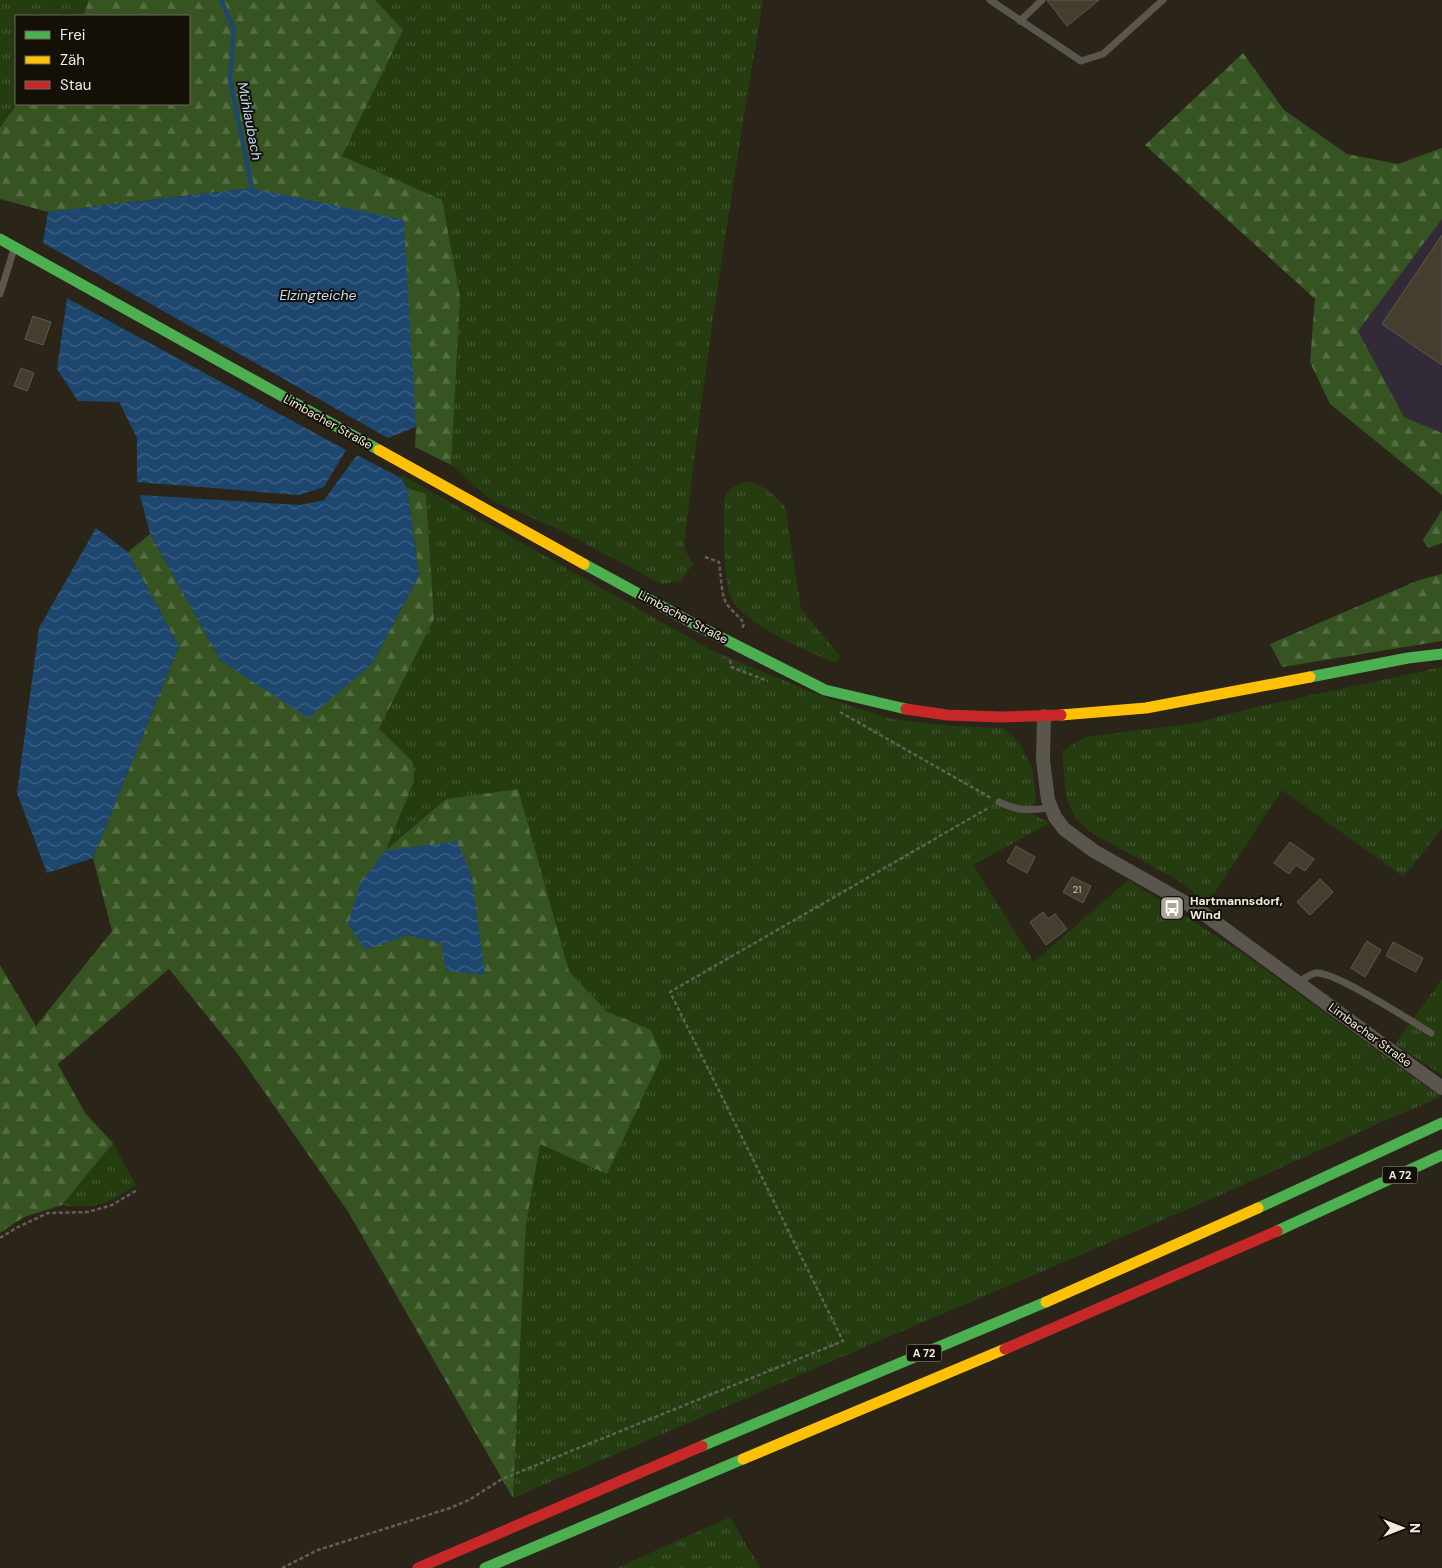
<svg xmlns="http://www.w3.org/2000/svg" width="1442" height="1568" viewBox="0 0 1442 1568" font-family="'DM Sans',sans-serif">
<defs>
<pattern id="grass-tufts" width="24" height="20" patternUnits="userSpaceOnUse" patternTransform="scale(1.25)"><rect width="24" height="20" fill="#243c10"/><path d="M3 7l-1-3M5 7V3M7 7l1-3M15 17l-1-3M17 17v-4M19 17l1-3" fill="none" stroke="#445832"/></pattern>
<pattern id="forest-firs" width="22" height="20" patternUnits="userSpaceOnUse" patternTransform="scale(1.25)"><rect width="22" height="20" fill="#365422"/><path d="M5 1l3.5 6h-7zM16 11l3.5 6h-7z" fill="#546d42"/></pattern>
<pattern id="water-waves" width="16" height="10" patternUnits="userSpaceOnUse" patternTransform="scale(1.25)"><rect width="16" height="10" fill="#1e476f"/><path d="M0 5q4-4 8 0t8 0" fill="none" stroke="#3f6283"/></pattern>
</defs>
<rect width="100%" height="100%" fill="#2a2419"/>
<path fill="#322b37" d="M1442,219V433L1404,417L1358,331Z"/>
<g fill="url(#grass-tufts)">
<path d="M0,0H89L83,16H16L17,104L0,126Z"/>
<path d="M375,0H763C733,182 704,364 684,548L693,564L681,581L661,584L560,530L492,501L451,465L460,297L342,156L402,30Z"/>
<path d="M402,475L713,651L824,697L892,719L953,726L1003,728L1020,743L1033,771L1036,800L1032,814L1050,823L973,865L1034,962L1128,880L1240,951L1441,1097L1384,1121L1225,1193L513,1498L526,1224L540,1143L651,1030L606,1011L569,971L518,789L446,799L385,851L414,781L379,730L434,619L426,495L407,488L401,478Z"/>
<path d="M747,481L767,489L785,506L801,609L840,656L836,663C804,650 762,632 737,607C722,592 724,538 724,517C724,511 723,500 726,495C731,486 738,484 747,481Z"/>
<path d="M1442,667V828L1404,877L1282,790L1208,903L1176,879L1093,834L1076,819L1066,798L1062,751L1086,737L1195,723L1257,707Z"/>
<path d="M1442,979V1075L1395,1044Z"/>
<path d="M113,1143L136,1185C109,1203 95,1210 62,1205Z"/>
<path d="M730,1517L760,1568H617Z"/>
</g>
<g fill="url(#forest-firs)" fill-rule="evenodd">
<path d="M89,0H375L403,30L342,156L442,200L460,297L451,465L415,447L416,427L252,188L48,212L0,199V127L17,104H189V16H83Z"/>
<path d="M1243,53L1284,110L1347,154L1398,164L1442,148V219L1358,331L1404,417L1442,433V495L1330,404L1310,362L1315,299L1145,145Z"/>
<path d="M407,488L426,494L434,619L379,729L413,762L414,781L386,850L446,799L518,789L569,971L606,1011L651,1030L662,1056L607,1174L540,1144L526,1224L513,1498L349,1213L237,1053L169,969L58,1064L85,1113L113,1143L62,1205L24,1217L0,1233V965L36,1026L112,931L93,858L179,646L128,552L150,534L221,661L372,664L419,575ZM472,877L442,943L408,935Z"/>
<path d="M1442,510V543L1428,548L1423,540Z"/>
<path d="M1442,574V641L1282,667L1270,644L1419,580Z"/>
</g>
<g fill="url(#water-waves)">
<path d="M252,188L404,220L416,427L388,438L43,243L48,212Z"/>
<path d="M67,298L346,450L324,487L299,495L137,482V438L119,402L78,401L57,369Z"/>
<path d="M357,455L401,478L407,488L419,575L372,664L308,718L221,661L150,534L140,495L300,505L324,500Z"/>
<path d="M96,528L128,552L179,646L93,858L47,873L17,793L39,628Z"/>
<path d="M457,841L472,877L485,975L446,971L441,943L408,935L365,950L348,924L360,884L385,851Z"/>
</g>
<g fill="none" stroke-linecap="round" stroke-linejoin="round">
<path stroke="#1e476f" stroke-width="4.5" d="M221,0L234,29L230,79L252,188"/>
</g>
<g fill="#453e2f" stroke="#5e5950">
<path d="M1047,0H1099L1067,26Z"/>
<path d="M1442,235V365L1382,324Z"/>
<path d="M33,316L51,322L43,345L25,339Z"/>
<path d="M21,368L34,373L27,391L14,386Z"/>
<path d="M1290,842L1314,859L1305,871L1296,865L1289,874L1274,863Z"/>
<path d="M1016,846L1035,857L1027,873L1007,862Z"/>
<path d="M1072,877L1091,886L1083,903L1063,892Z"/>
<path d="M1320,879L1333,892L1310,915L1297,902Z"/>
<path d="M1043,912L1048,919L1055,914L1067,929L1046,945L1030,922Z"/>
<path d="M1367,941L1381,950L1365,977L1351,968Z"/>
<path d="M1393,942L1423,958L1416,972L1386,956Z"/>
</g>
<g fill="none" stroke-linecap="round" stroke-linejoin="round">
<g stroke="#635f57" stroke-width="2.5" stroke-dasharray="4 2.5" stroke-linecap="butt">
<path d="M705,557L719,562C721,573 721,594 726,603C731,611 740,616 744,624L742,629"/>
<path d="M730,660L731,667L768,681"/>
<path d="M840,712L991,798"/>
<path d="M0,1238L16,1228L48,1213L88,1212L112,1205L137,1190"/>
<path d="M282,1568L318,1550L450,1508L469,1500L502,1479L843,1341L670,992L990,807"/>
</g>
<g stroke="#5a564e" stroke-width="7">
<path d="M990,0L1081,61L1103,54L1163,0"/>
<path d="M1020,21L1042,0"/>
<path d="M0,294L14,249"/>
<path d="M999,802C1021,812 1028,810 1051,808"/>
<path d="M1299,982C1304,979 1310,974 1316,973C1335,971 1411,1021 1431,1033"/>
</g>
<path stroke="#5a564e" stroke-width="14" d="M1044,716L1043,760L1048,800L1055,817L1064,829L1094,851L1200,911L1442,1088"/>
<g stroke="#4caf50" stroke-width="11">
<path d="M0,239L379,450"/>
<path d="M584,564L696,625L825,690L906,709"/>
<path d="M1310,677L1408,658L1442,654"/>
<path d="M1258,1208L1442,1123"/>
<path d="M1277,1231L1442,1155"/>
<path d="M702,1446L1046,1302"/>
<path d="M485,1568L743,1459"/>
</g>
<g stroke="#ffc107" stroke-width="11">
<path d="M379,450L584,564"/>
<path d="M1061,715L1146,708L1310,677"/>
<path d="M1046,1302L1258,1208"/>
<path d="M743,1459L1005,1349"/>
</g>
<g stroke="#c62828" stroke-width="11">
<path d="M906,709L947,715L1001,717L1061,715"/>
<path d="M1005,1349L1277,1231"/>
<path d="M418,1568L702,1446"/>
</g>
</g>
<defs>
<symbol id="bus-square" viewBox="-11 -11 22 22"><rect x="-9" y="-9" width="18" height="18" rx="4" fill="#aba69a" stroke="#141008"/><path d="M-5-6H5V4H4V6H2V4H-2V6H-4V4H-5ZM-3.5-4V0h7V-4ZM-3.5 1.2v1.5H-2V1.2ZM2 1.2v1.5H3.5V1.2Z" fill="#fff"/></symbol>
</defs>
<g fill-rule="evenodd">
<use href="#bus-square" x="1158" y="894" width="28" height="28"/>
</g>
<g text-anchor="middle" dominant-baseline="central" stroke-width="4" stroke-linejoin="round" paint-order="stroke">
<g font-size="10" fill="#c6c0b3">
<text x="1077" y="889">21</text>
</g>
<g fill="#141008" stroke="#afaa9e" stroke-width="1">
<rect x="1382.5" y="1166.5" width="35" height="17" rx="4"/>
<rect x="906.5" y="1344.5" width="35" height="17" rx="4"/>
</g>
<g font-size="11" font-weight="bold" fill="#f1ecdf">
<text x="1400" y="1175">A 72</text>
<text x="924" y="1353">A 72</text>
</g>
<g font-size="12" fill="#f1ecdf" stroke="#141008">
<text transform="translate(328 422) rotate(29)">Limbacher Straße</text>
<text transform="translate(683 617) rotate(28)">Limbacher Straße</text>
<text transform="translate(1370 1035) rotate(36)">Limbacher Straße</text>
</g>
<g font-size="12" font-weight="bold" fill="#f1ecdf" stroke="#141008" text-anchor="start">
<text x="1190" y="901">Hartmannsdorf,<tspan x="1190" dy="14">Wind</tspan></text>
</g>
<g font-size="14" font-style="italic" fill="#bed8f5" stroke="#141008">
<text transform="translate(250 121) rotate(79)">Mühlaubach</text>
<text x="318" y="295">Elzingteiche</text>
</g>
</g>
<rect x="15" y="15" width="175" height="90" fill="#141008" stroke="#6c685e"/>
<rect x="25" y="31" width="25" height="8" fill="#4caf50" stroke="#6c685e"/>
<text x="60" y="40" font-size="15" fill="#f1ecdf">Frei</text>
<rect x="25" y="56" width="25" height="8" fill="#ffc107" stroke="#6c685e"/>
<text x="60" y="65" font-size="15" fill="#f1ecdf">Zäh</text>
<rect x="25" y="81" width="25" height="8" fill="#c62828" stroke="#6c685e"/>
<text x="60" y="90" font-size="15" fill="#f1ecdf">Stau</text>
<g transform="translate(1402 1528) rotate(90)" stroke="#141008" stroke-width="4" paint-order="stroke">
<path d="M0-4L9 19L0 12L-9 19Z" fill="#f1ecdf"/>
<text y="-8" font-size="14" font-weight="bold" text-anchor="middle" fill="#f1ecdf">N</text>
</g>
</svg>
